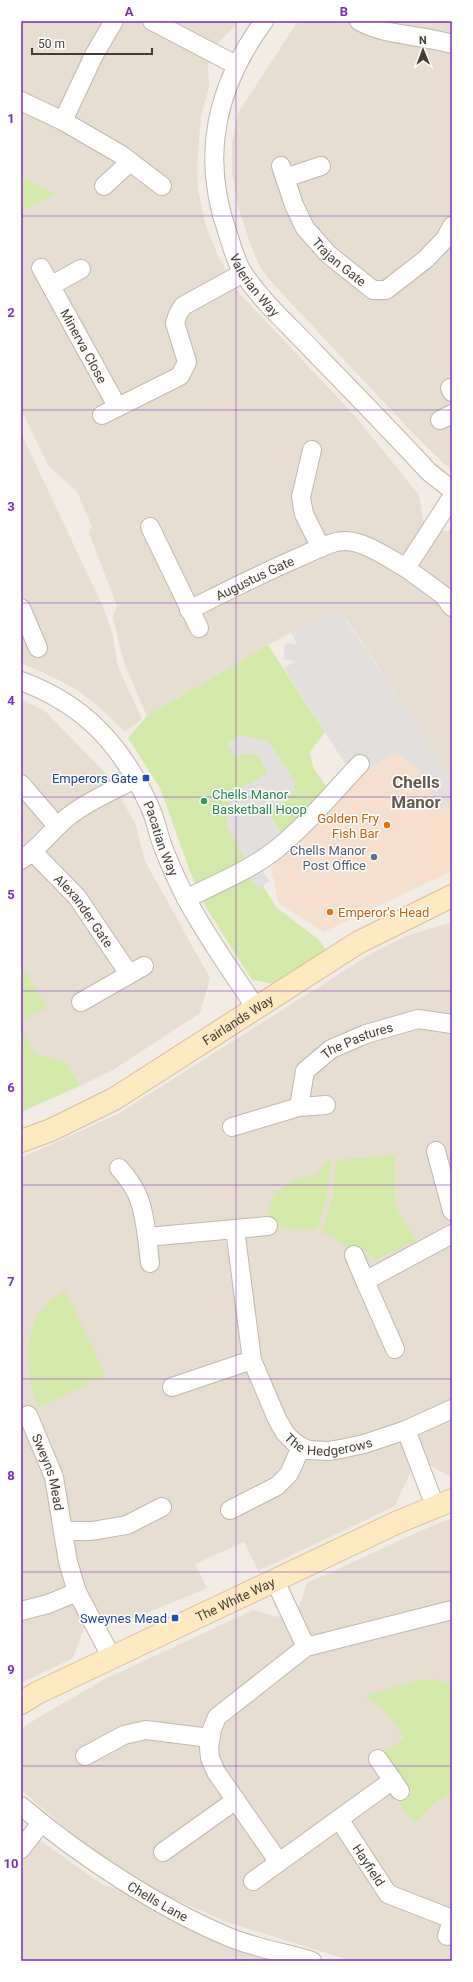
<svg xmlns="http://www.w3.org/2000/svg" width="473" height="1982" viewBox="0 0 473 1982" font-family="Roboto,sans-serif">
<rect width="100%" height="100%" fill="#f3ece4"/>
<g fill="#e7ded1">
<path d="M21,21H240L219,42L208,64L209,87L201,116L197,166L198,190L206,226L218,256L240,294L355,416L419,495L423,520L445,531L452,529V783L424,735L347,620L334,610L268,645L147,716L124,663L113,618L117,606L89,533L92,526L77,492L48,465L21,409V211L57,194L21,177Z"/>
<path d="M298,21H452V469L444,464L409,429L274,285L260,267L250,244L238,206L232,172V144L238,113Z"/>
<path d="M21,433L103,607L112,632L118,667L142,719L125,732L98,706L80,692L57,679L21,663Z"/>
<path d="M21,699L45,711L109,777L136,825L145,861L210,978L200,1013L113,1070L80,1086L67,1063L36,1055L21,1028V1021L46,1008L21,963Z"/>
<path d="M452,922V1478L432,1466L410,1473L395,1506L258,1571L244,1542L195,1564L207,1588L121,1624L106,1617L84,1628L73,1658L21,1683V1158L118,1114L369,955L406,936Z"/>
<path d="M452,1518V1961H352L227,1922L162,1894L82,1842L21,1790V1729L39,1717L105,1679L253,1610L278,1617L299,1607L307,1583L418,1532Z"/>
<path d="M21,1827L103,1885L119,1889L136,1900L297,1961H21Z"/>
</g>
<path fill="#f6e0cd" d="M395,752L452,783V871L324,932L279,904L271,869L355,779Z"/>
<g fill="#d3e9aa">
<path d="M21,177L57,194L21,211Z"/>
<path d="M268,645L325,732L310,752L313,767L326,786L283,837L268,812L291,796L295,782L241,735L228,745L237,758L243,753L258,755L269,773L230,795L246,859L276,907L318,939L326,950L274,984L252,980L207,909L191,874L160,788L128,738L147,716Z"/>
<path d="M21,963L47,1008L21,1021Z"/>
<path d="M21,1028L36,1054L67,1063L80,1086L21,1112Z"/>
<path d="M395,1155V1205L416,1241L375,1260L364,1249L354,1253L339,1241L322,1232L333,1197L336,1160Z"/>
<path d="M326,1161H331L327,1197L317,1229H290L271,1225L267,1209L276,1192L295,1178L317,1175Z"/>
<path d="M65,1291L106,1376L101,1379L90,1378L87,1385L38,1407C26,1374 20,1328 50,1301C54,1297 60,1294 65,1291Z"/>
<path d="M437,1679L452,1686V1792L435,1802L415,1823L399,1804L413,1792L384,1752L404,1738L387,1712L364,1696L418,1680Z"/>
</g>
<g fill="#e3dfdc">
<path d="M334,610L346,620L424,735L452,783V803L441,808L415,766L395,752L355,779L284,668L296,661L283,659L285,643L297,644L291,633Z"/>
<path d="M241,735L269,742L295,782L291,796L268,812L283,837L246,859L226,825L230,795L268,773L258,755L243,753L237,758L228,746Z"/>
<path d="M260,868L270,881L259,888L249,877Z"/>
</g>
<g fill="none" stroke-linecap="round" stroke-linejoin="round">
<defs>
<g id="street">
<path d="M152,21L236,65"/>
<path id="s1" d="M264,21C216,87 200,156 228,234C232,247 236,262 243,273C263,303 292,328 316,354C354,393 392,432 429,472L452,490"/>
<path d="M359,21C385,36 423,35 452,44"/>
<path d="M21,101L63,121L120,154L162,186"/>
<path d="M63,121L94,55L114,21"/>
<path id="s2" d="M281,166L294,205L305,228L328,254L373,290H386L426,259L445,239L452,226"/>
<path d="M285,178L321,166"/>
<path d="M104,186L130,162"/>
<path id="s3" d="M41,268L117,406"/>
<path d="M52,285L81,269"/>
<path d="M450,388L452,392"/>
<path d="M102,415L180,376L187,362L175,323L178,314L183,306L243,273"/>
<path d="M440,420L452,414"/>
<path d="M312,450L301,497L304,514L321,548"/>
<path d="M452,497L406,568L443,595L452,607"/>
<path d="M150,527L199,628"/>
<path d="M21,608L38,648"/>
<path id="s4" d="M189,610C227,591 264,572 302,556C315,550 331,541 346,541C364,541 390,559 406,568"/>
<path id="s5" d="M21,681C83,704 120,743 148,803C156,818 158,836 165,852C171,867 178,883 186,898C206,936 232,972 256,1008"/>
<path d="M21,784L57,826"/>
<path id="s6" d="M33,852L77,897L129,974"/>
<path d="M21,860C40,848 52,829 69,816C88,801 114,790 135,779"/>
<path d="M186,899C215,884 248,871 274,851C306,826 332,793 360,764"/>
<path d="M81,1002L144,966"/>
<path d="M299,1107L326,1105"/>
<path id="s7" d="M232,1127L299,1107L305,1071L331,1049L366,1034L418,1019L452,1024"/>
<path d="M436,1151L452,1211"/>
<path id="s8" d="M119,1168C140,1191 143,1207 147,1237L235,1229L252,1360L277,1419L285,1433L293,1441L301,1447L309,1450L328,1451L341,1449L364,1444L406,1430L452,1409"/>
<path d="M235,1229L268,1226"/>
<path d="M147,1237L150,1263"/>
<path d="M354,1255L365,1281"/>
<path d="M395,1349L365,1281L452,1234"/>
<path d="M172,1387L252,1360"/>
<path id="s9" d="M28,1415L54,1477L68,1562L77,1592"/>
<path d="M406,1430L435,1506"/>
<path d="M230,1510L277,1486L289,1474L301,1447"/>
<path d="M64,1531H92L127,1525L162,1507"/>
<path d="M275,1581L306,1647"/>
<path d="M21,1611L48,1604L77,1592L112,1658"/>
<path d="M85,1756L124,1735L146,1730L210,1738"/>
<path d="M378,1759L400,1791"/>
<path id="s10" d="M21,1806C80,1856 159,1908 231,1938C256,1948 286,1953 312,1961"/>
<path id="s11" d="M339,1819L388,1894L452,1919"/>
<path d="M21,1849L41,1823"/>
<path d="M163,1852L236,1800"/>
<path d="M278,1861L216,1772L210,1758L209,1748L212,1729L217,1717L306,1647L452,1610"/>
<path d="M253,1881L393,1780"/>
<path d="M447,1936L452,1920"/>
</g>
<g id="secondary">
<path id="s12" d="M21,1141L51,1130L114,1099L359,942L452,896"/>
<path id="s13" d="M21,1703L37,1693L398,1522L452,1500"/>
</g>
</defs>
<use href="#street" stroke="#c1b6a9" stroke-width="20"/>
<use href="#secondary" stroke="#d8be93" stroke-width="24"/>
<use href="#street" stroke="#fff" stroke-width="18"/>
<use href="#secondary" stroke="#ffe9c1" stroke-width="22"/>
</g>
<path fill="none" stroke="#7b2cbf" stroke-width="1" stroke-opacity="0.55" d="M236,21V1961M21,216H452M21,410H452M21,603H452M21,797H452M21,991H452M21,1185H452M21,1379H452M21,1572H452M21,1766H452"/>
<g fill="#1a4fb4" stroke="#fff" stroke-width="1.5">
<rect x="142" y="774" width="8" height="8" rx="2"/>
<rect x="171" y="1614" width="8" height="8" rx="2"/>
</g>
<circle fill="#2e9e5b" stroke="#fff" stroke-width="1.5" cx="204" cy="801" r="4"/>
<g fill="#e8710a" stroke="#fff" stroke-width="1.5">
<circle cx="387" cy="825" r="4"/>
<circle cx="330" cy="912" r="4"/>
</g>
<circle fill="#5c6f8a" stroke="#fff" stroke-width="1.5" cx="374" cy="857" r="4"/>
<g text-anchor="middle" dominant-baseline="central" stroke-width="3" stroke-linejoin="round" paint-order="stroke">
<g font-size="13" fill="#453c33" stroke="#fff">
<text stroke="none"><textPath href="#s2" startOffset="115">Trajan Gate</textPath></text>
<text stroke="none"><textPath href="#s1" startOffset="284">Valerian Way</textPath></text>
<text stroke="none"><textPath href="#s3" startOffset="89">Minerva Close</textPath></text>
<text stroke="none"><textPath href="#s4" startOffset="73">Augustus Gate</textPath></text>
<text stroke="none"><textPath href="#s5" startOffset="219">Pacatian Way</textPath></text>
<text stroke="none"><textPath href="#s6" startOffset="78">Alexander Gate</textPath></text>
<text stroke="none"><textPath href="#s12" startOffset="249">Fairlands Way</textPath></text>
<text stroke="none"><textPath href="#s7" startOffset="168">The Pastures</textPath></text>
<text stroke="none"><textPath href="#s8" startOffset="425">The Hedgerows</textPath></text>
<text stroke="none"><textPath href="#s9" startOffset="61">Sweyns Mead</textPath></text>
<text stroke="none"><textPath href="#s13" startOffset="238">The White Way</textPath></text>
<text stroke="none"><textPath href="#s11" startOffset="55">Hayfield</textPath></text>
<text stroke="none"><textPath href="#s10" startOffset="167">Chells Lane</textPath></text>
</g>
<g font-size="13" fill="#164399" stroke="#fff" text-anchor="end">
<text x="138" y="778">Emperors Gate</text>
<text x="167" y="1618">Sweynes Mead</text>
</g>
<g font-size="13" fill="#27864d" stroke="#fff" text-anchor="start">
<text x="212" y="794">Chells Manor<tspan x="212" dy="15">Basketball Hoop</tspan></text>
</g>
<g font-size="13" fill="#c56008" stroke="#fff" text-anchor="end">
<text x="379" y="818">Golden Fry<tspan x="379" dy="15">Fish Bar</tspan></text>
<text x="338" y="912" text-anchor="start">Emperor's Head</text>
</g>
<g font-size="13" fill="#4e5e75" stroke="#fff" text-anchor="end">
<text x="366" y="850">Chells Manor<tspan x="366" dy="15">Post Office</tspan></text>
</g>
<g font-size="17" font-weight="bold" fill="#68594a" stroke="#fff">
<text x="416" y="782">Chells<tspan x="416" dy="20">Manor</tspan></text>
</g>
</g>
<rect width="473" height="1982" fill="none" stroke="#ffffff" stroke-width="44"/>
<g transform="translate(423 50) rotate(359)" stroke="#ffffff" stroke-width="3" paint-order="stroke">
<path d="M0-3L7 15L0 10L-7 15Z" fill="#453c33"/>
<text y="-6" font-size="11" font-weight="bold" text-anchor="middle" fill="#453c33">N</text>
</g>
<path d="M32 48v6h120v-6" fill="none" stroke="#453c33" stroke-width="2"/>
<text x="38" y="48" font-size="12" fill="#453c33" stroke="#ffffff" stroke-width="3" paint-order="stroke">50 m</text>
<rect x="22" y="22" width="429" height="1938" fill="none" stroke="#7b2cbf" stroke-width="1.5"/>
<g font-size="13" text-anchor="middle" font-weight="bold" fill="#7b2cbf">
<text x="129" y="16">A</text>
<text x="344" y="16">B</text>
<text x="11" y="123">1</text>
<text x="11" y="317">2</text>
<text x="11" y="511">3</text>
<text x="11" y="705">4</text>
<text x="11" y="899">5</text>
<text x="11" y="1092">6</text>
<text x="11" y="1286">7</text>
<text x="11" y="1480">8</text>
<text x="11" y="1674">9</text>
<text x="11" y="1868">10</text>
</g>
</svg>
